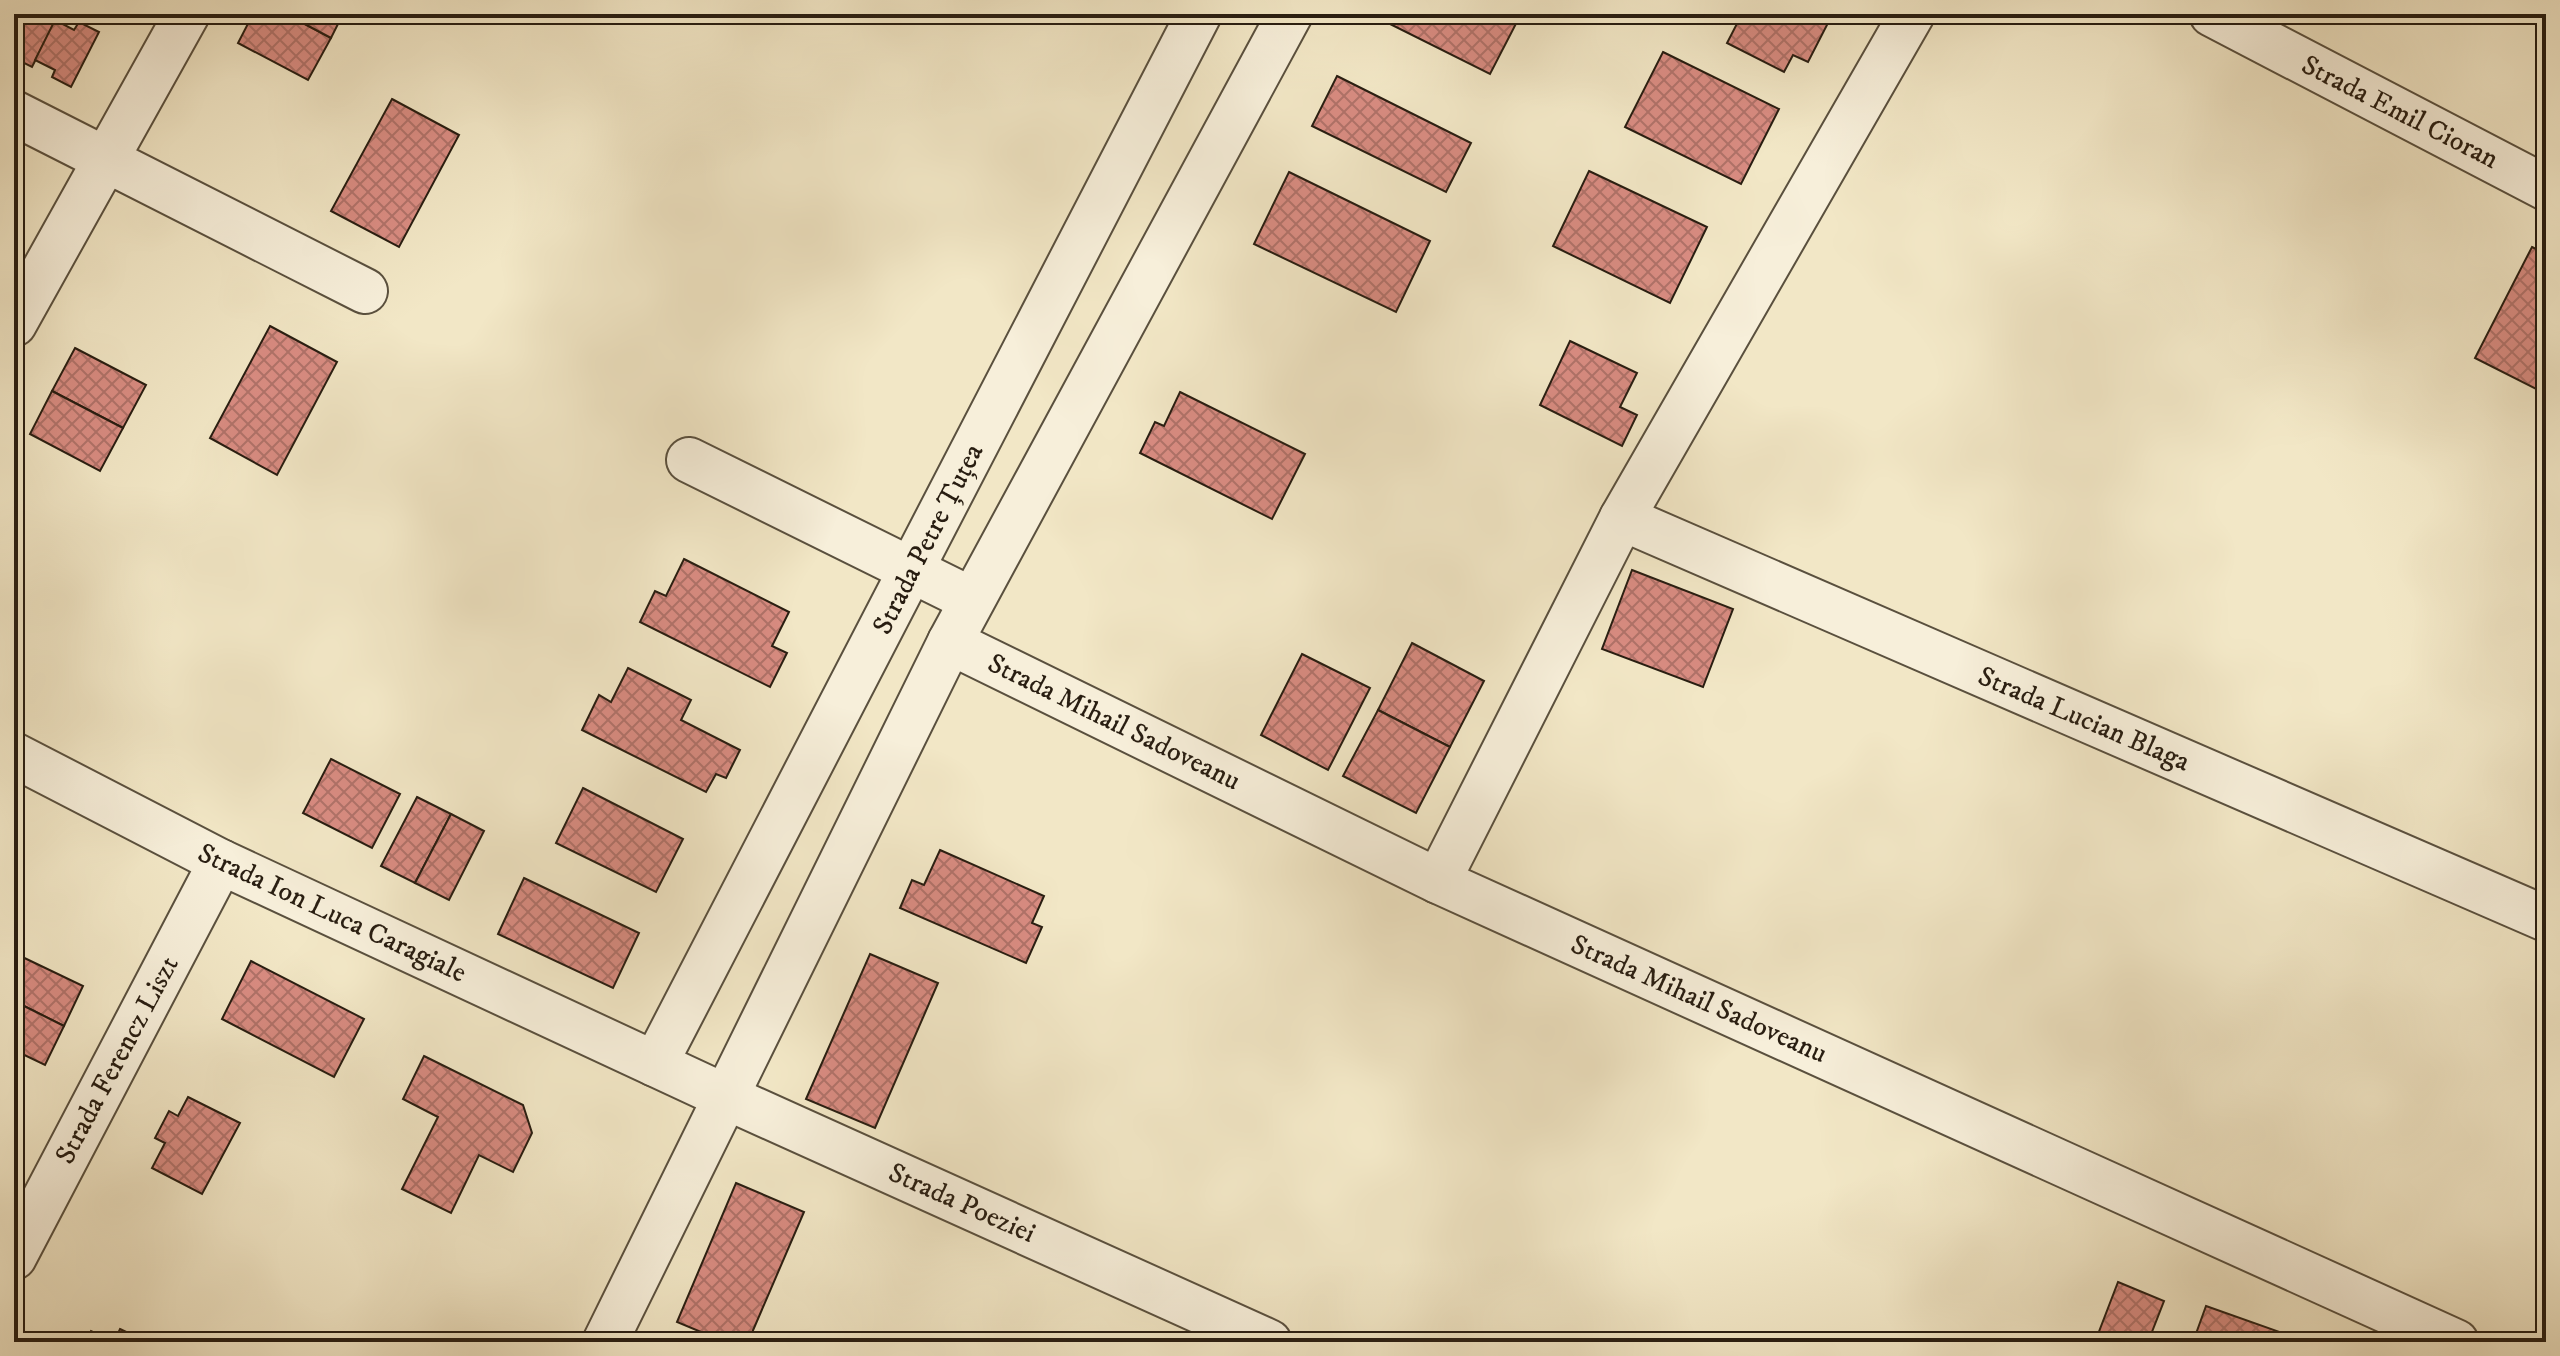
<svg xmlns="http://www.w3.org/2000/svg" width="2560" height="1356" viewBox="0 0 2560 1356" font-family="'IM FELL DW Pica',serif">
<defs>
<pattern id="building-cross-hatch" width="8" height="8" patternUnits="userSpaceOnUse" patternTransform="scale(2)"><rect width="8" height="8" fill="#d98c82"/><path d="M0 0l8 8M0 8l8-8" fill="none" stroke="#b07269"/></pattern>
</defs>
<rect width="100%" height="100%" fill="#f2e7c6"/>
<filter id="stains"><feTurbulence type="fractalNoise" baseFrequency=".0025" numOctaves="4"/><feColorMatrix values="0 0 0 0 .2 0 0 0 0 .09 0 0 0 0 .02 0 0 0 .5 -.17"/></filter>
<radialGradient id="worn" r=".72"><stop offset=".6" stop-color="#630" stop-opacity="0"/><stop offset="1" stop-color="#630" stop-opacity=".3"/></radialGradient>
<g fill="url(#building-cross-hatch)" stroke="#281d11" stroke-width="2">
<path d="M14,14H59L32,67L14,58Z"/>
<path d="M253,14H286L331,38L308,80L238,43Z"/>
<path d="M286,14H343L331,38Z"/>
<path d="M1375,14H1521L1490,74L1374,16Z"/>
<path d="M1742,14H1810L1828,23L1808,62L1793,55L1784,72L1727,43Z"/>
<path d="M55,20L74,30L79,22L99,32L71,87L52,77L55,70L35,60Z"/>
<path d="M1663,52L1779,109L1741,184L1625,127Z"/>
<path d="M1337,76L1471,143L1446,192L1312,126Z"/>
<path d="M392,99L459,135L399,247L331,211Z"/>
<path d="M1589,171L1707,227L1670,303L1553,246Z"/>
<path d="M1289,172L1430,241L1396,312L1254,244Z"/>
<path d="M2532,247L2546,254V394L2475,358Z"/>
<path d="M270,326L337,362L277,475L210,438Z"/>
<path d="M1570,341L1637,373L1620,407L1637,415L1622,446L1540,405Z"/>
<path d="M75,348L146,385L123,428L52,391Z"/>
<path d="M52,391L123,428L100,471L30,434Z"/>
<path d="M1180,392L1305,454L1272,519L1140,453L1155,422L1164,426Z"/>
<path d="M684,559L789,612L772,646L787,653L770,687L640,622L655,591L666,596Z"/>
<path d="M1632,570L1733,609L1703,687L1602,649Z"/>
<path d="M1412,643L1484,681L1450,747L1378,710Z"/>
<path d="M1302,654L1370,688L1328,770L1261,735Z"/>
<path d="M628,668L691,700L681,720L740,750L726,778L716,774L706,792L582,730L599,695L611,702Z"/>
<path d="M1378,710L1450,747L1416,813L1343,776Z"/>
<path d="M331,759L400,794L372,848L303,813Z"/>
<path d="M583,788L683,839L656,892L556,843Z"/>
<path d="M417,797L451,814L415,883L381,866Z"/>
<path d="M451,814L484,831L449,900L415,883Z"/>
<path d="M940,850L1044,896L1032,923L1042,927L1026,963L900,908L912,880L924,885Z"/>
<path d="M524,878L639,933L613,988L498,934Z"/>
<path d="M14,953L83,986L64,1026L14,1001Z"/>
<path d="M870,954L938,983L875,1128L806,1099Z"/>
<path d="M251,961L364,1019L334,1077L222,1019Z"/>
<path d="M14,1001L64,1026L45,1065L14,1050Z"/>
<path d="M424,1056L523,1105L532,1133L513,1172L479,1155L451,1213L402,1189L438,1117L403,1099Z"/>
<path d="M188,1097L240,1123L202,1194L152,1168L165,1143L155,1138L169,1111L178,1116Z"/>
<path d="M736,1183L804,1212L748,1342H725L677,1322Z"/>
<path d="M2118,1282L2164,1301L2148,1342H2095Z"/>
<path d="M2206,1306L2291,1336L2288,1342H2193Z"/>
<path d="M120,1329L147,1342H85L91,1331L114,1342Z"/>
</g>
<g fill="none" stroke-linecap="round" stroke-linejoin="round">
<defs>
<g id="minor">
<path d="M2212,14L2546,188"/>
<path d="M14,113L365,291"/>
<path d="M14,324L187,14"/>
<path d="M689,460L972,600"/>
<path d="M1622,518L2546,919"/>
<path d="M950,642L1438,881L2456,1342"/>
<path d="M14,755L221,862L724,1096L1269,1342"/>
<path d="M1438,881L1622,518L1912,14"/>
<path d="M655,1064L1199,14"/>
<path d="M14,1257L221,862"/>
<path d="M605,1342L950,642L1290,14"/>
</g>
</defs>
<use href="#minor" stroke="#5a503e" stroke-width="48"/>
<use href="#minor" stroke="#f7efda" stroke-width="44"/>
</g>
<g text-anchor="middle" dominant-baseline="central" stroke-width="6" stroke-linejoin="round" paint-order="stroke">
<g font-size="28" fill="#281d11" stroke="#f7efda">
<text transform="translate(2400 112) rotate(27)">Strada Emil Cioran</text>
<text transform="translate(928 539) rotate(-63)">Strada Petre Țuțea</text>
<text transform="translate(2084 719) rotate(23)">Strada Lucian Blaga</text>
<text transform="translate(1114 722) rotate(26)">Strada Mihail Sadoveanu</text>
<text transform="translate(332 913) rotate(25)">Strada Ion Luca Caragiale</text>
<text transform="translate(1699 999) rotate(24)">Strada Mihail Sadoveanu</text>
<text transform="translate(117 1060) rotate(-62)">Strada Ferencz Liszt</text>
<text transform="translate(962 1203) rotate(24)">Strada Poeziei</text>
</g>
</g>
<rect width="2560" height="1356" fill="none" stroke="#f2e7c6" stroke-width="48"/>
<rect x="16" y="16" width="2528" height="1324" fill="none" stroke="#281d11" stroke-width="4"/>
<rect x="24" y="24" width="2512" height="1308" fill="none" stroke="#281d11" stroke-width="2"/>
<rect width="100%" height="100%" filter="url(#stains)"/>
<rect width="100%" height="100%" fill="url(#worn)"/>
</svg>
